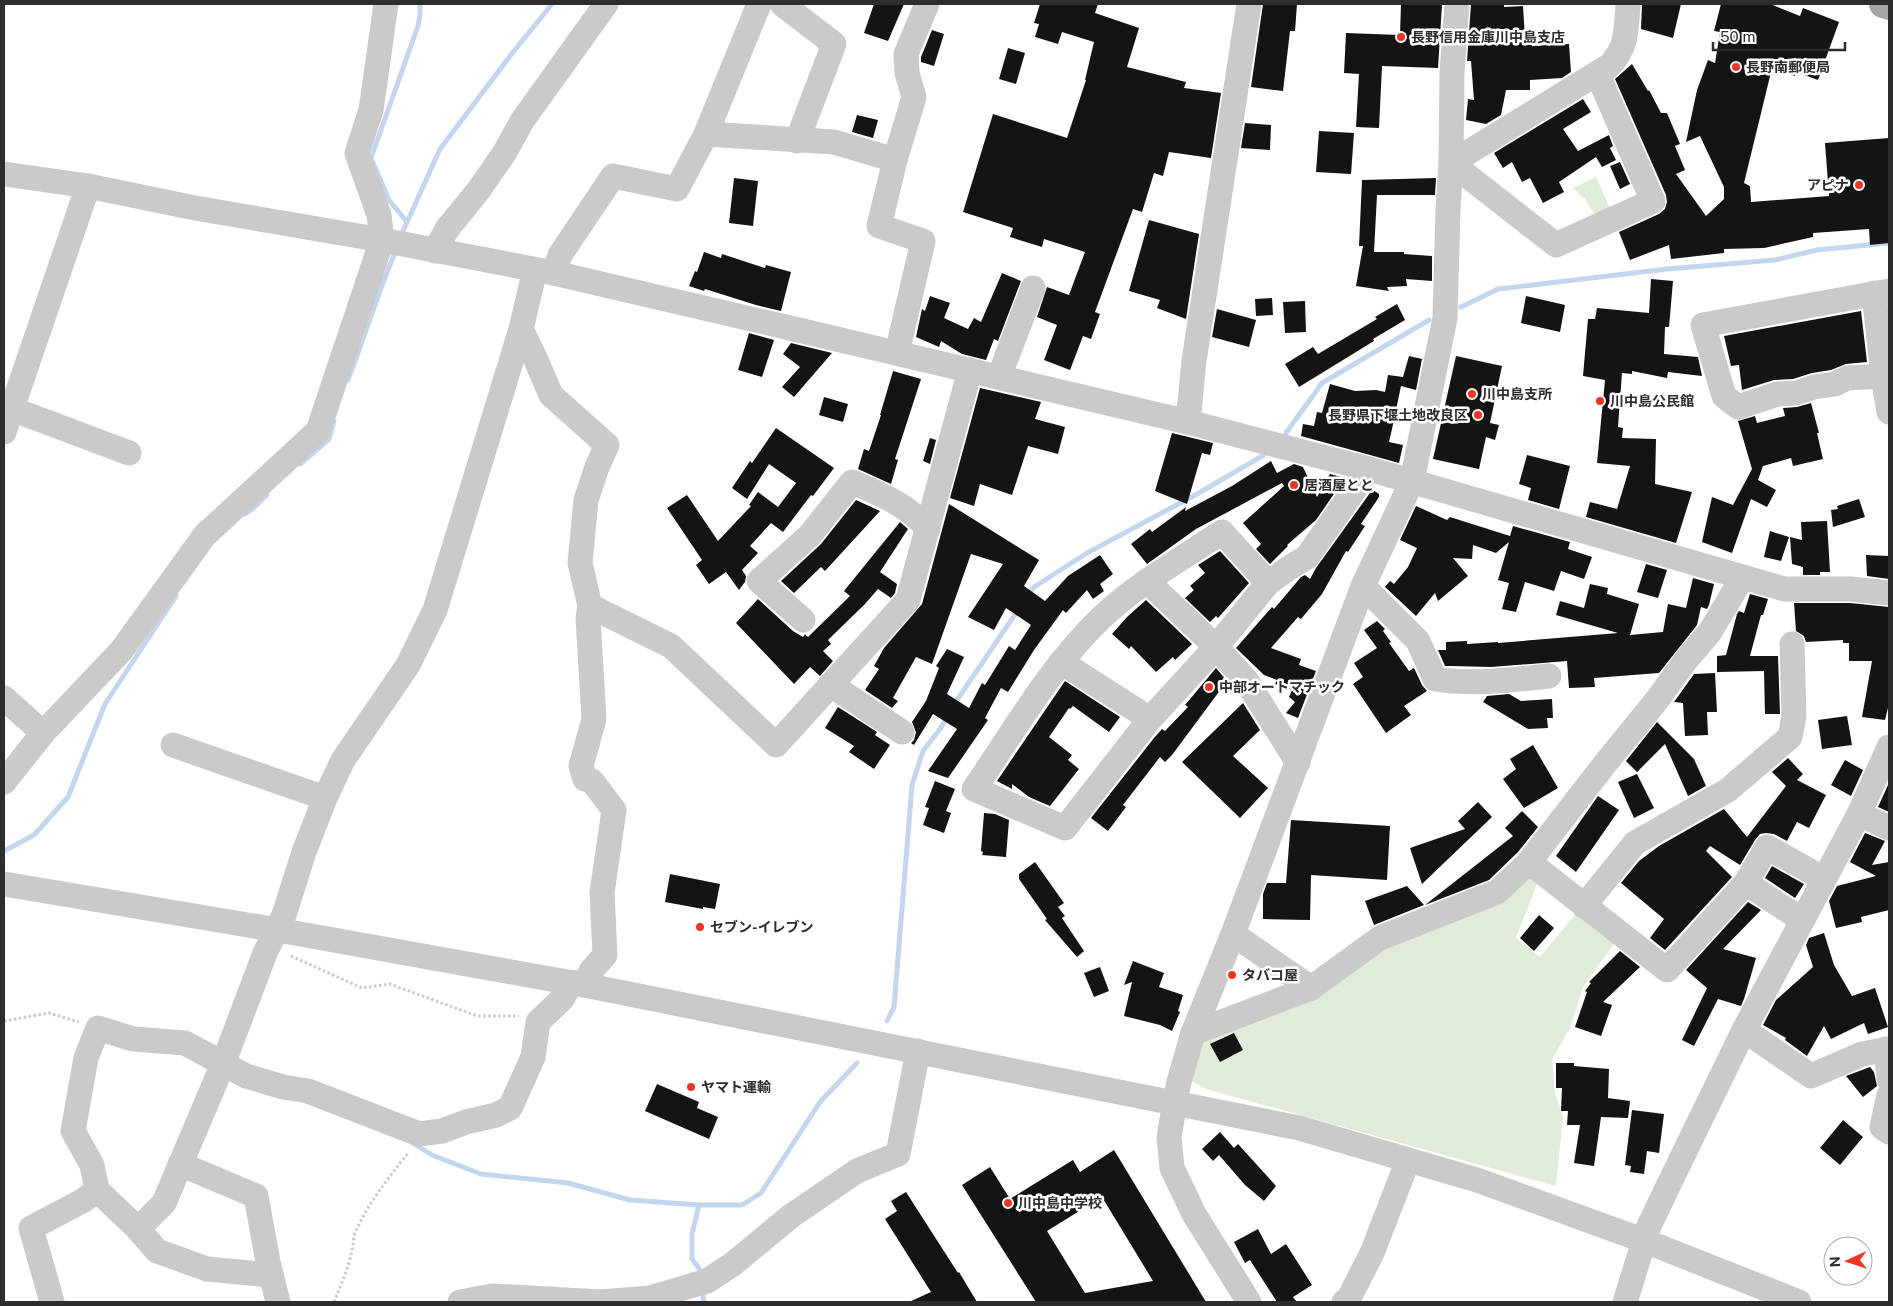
<svg xmlns="http://www.w3.org/2000/svg" width="1893" height="1306" viewBox="0 0 1893 1306" font-family="'Public Sans','Noto Sans JP',sans-serif">
<rect width="100%" height="100%" fill="#fff"/>
<g fill="#e0ecd9">
<path d="M1596,177L1610,208L1596,216L1584,198L1573,188Z"/>
<path d="M1542,871L1516,938L1540,957L1578,911L1616,941L1583,987L1571,1026L1552,1060L1555,1094L1563,1117L1556,1186L1206,1089L1186,1078L1193,1033L1386,935L1529,873Z"/>
</g>
<g fill="none" stroke-linecap="round" stroke-linejoin="round">
<g stroke="#c4d6ed" stroke-width="5">
<path d="M407,222L389,200L371,158L418,26L420,14V4"/>
<path d="M403,231L440,149L510,56L552,4"/>
<path d="M1461,307L1498,289L1667,269L1775,260L1817,250L1889,243"/>
<path d="M348,380C364,338 377,296 394,255"/>
<path d="M1286,433L1322,383L1429,320"/>
<path d="M300,464L329,439L334,421"/>
<path d="M245,514L251,510L267,495"/>
<path d="M1027,596L1034,587L1087,553L1197,494L1264,455"/>
<path d="M953,706L1018,610"/>
<path d="M4,851L34,835L68,797L105,704L176,596"/>
<path d="M887,1021L894,1007L912,785L923,751L940,729L948,716"/>
<path d="M413,1143L432,1155L481,1174L568,1183L630,1200L699,1205"/>
<path d="M703,1274L692,1259V1234L699,1205H742L761,1193L820,1102L857,1063"/>
<path d="M704,1302L703,1297L705,1291"/>
</g>
</g>
<g fill="#141414" fill-rule="evenodd">
<path d="M874,4H904L888,41L864,33Z"/>
<path d="M1040,4H1098L1095,13L1139,28L1127,67L1186,82L1184,88L1221,93L1211,158L1169,152L1163,176L1154,173L1142,212L1133,209L1095,312L1100,314L1091,339L1083,336L1070,370L1044,360L1057,325L1037,317L1047,287L1069,295L1085,252L1044,239L1042,247L1010,237L1013,228L963,212L993,114L1067,138L1086,80H1085L1094,42L1062,32L1058,44L1035,37L1039,24L1034,23Z"/>
<path d="M1263,4H1297L1295,31H1290L1283,91L1251,87Z"/>
<path d="M1401,4L1442,5L1438,68L1382,66L1379,128L1356,127L1359,74L1344,73L1346,33L1400,35Z"/>
<path d="M1471,4H1504V7L1523,6L1525,38H1532V46L1569,44L1571,72L1562,78L1530,80V90H1506L1501,115L1486,124L1466,120L1468,99L1474,100L1471,61H1467Z"/>
<path d="M1642,4H1681L1673,38L1641,29Z"/>
<path d="M1721,4H1770L1800,16L1803,8L1839,22L1818,80L1796,72L1795,76L1772,68L1744,183L1750,186L1751,202L1829,196L1825,143L1889,138V243L1870,245L1869,229L1813,233V237L1764,248L1724,249V253L1671,259L1669,245L1630,260L1619,232L1659,214L1665,209L1667,202L1666,195L1615,79L1632,64L1648,91L1649,90L1661,113H1667L1680,144L1675,146L1685,170L1676,174L1706,216L1724,199V187L1700,136L1686,142L1697,90L1708,60L1715,63L1720,32L1714,31Z"/>
<path d="M932,30L944,34L934,66L921,62V57Z"/>
<path d="M1008,48L1025,53L1016,84L999,79Z"/>
<path d="M1583,99L1591,112L1563,129L1578,151L1609,135L1613,146L1610,148L1616,160L1602,167L1596,157L1559,182L1564,192L1543,203L1530,178L1522,182L1512,162L1503,168L1494,153Z"/>
<path d="M857,115L878,120L873,138L852,132Z"/>
<path d="M1245,123L1271,125L1270,150L1241,148Z"/>
<path d="M1319,131L1354,133L1351,174L1316,172Z"/>
<path d="M1620,162L1630,184L1620,189L1610,166Z"/>
<path d="M734,178L758,181L753,226L729,223Z"/>
<path d="M1436,178L1435,195H1377L1374,252H1404V254L1432,256V281L1406,279L1407,286L1387,287L1389,291L1356,286L1363,246H1359L1362,180Z"/>
<path d="M1149,220L1199,234L1186,319L1157,308L1160,300L1129,291Z"/>
<path d="M704,252L721,258L722,254L765,268L766,265L791,272L781,311L756,305L705,289L704,291L689,286L695,271L697,272Z"/>
<path d="M1002,273L1021,281L998,341L994,339L986,360L962,354L941,341L939,347L916,337L922,309L925,311L930,296L950,303L944,318L968,329L974,318L981,322Z"/>
<path d="M1651,279L1673,281L1669,327H1665L1664,354L1698,357L1702,376L1668,372L1667,378L1632,371V374L1622,373L1618,427L1623,428L1622,438L1656,439L1655,484L1692,492L1676,543L1586,517L1590,502L1617,509L1630,466L1597,463L1605,380L1583,376L1588,319H1595L1597,308L1649,313Z"/>
<path d="M1526,296L1565,305L1560,332L1521,323Z"/>
<path d="M1272,298L1273,315L1256,316L1255,299Z"/>
<path d="M1305,301L1306,332L1285,333L1283,302Z"/>
<path d="M1397,304L1405,320L1373,339L1374,341L1299,387L1285,364L1313,347L1318,354L1377,319L1375,317Z"/>
<path d="M1217,309L1256,320L1249,347L1212,337Z"/>
<path d="M1861,311L1867,362L1846,364L1831,370L1812,373L1793,379L1774,380L1742,390L1739,365L1731,366L1724,336Z"/>
<path d="M749,333L774,340L762,377L738,370Z"/>
<path d="M791,343L832,353L794,397L782,387L800,367L783,354Z"/>
<path d="M1409,356L1422,359L1416,390L1401,386L1392,429L1389,442L1403,445L1399,463L1301,436L1303,424L1314,426L1317,412L1322,413L1330,384L1355,391L1376,390L1385,392L1388,375L1403,377Z"/>
<path d="M1456,356L1502,366L1490,423L1499,425L1495,440L1486,437L1479,469L1433,459Z"/>
<path d="M893,371L921,379L895,459L898,460L891,484L858,469L864,449L869,451L881,415H880Z"/>
<path d="M980,388L1041,402L1035,419L1065,427L1058,454L1028,446L1012,495L980,484L974,506L950,498Z"/>
<path d="M824,397L848,404L843,422L819,415Z"/>
<path d="M1811,403L1819,433H1817L1823,459L1793,466L1791,458L1763,466L1758,480L1776,490L1767,507L1751,499L1732,553L1702,542L1712,497L1733,505L1752,469L1738,421L1755,416L1757,423L1785,416L1783,408L1797,407Z"/>
<path d="M776,428L834,468L813,496L811,495L783,532L771,523L750,546L758,553L742,570L746,576L745,582L739,590L726,572L709,584L696,565L702,560L667,508L687,495L718,541L751,506L749,505L758,492L778,507L796,483L769,464L747,499L732,488L750,461L752,463Z"/>
<path d="M1172,433L1213,443L1210,455L1202,453L1187,504L1155,491Z"/>
<path d="M930,438L936,440L930,464L923,461Z"/>
<path d="M1527,455L1570,466L1559,509L1528,500L1531,488L1519,484Z"/>
<path d="M1271,461L1277,473L1294,464L1303,467L1317,497L1330,474L1345,478L1316,520L1287,545L1288,546L1270,564L1256,549L1261,544L1243,523L1284,486L1282,483L1196,529L1147,564L1131,544L1150,529L1152,532L1186,507L1185,511L1232,486Z"/>
<path d="M1375,486L1373,490L1379,494V497L1361,524L1365,526L1348,552L1346,551L1322,594L1301,619L1298,617L1271,648L1301,659L1299,665L1316,671L1298,718L1286,713L1295,702L1289,697L1292,690L1275,684L1277,680L1264,675L1236,648L1272,607L1274,609L1301,577L1305,575L1310,579L1316,568Z"/>
<path d="M1859,499L1865,517L1833,527L1831,510L1838,509L1837,506Z"/>
<path d="M856,500L880,511L825,571L821,567L794,593L781,581L821,544Z"/>
<path d="M949,504L1039,560L1024,586L1045,601L1068,576L1100,555L1113,574L1100,584L1104,591L1093,599L1087,590L1066,613L1063,610L1034,650L1008,692L1001,688L985,718L988,720L948,778L928,771L957,729L933,714L914,745L911,743L914,740L916,732L912,722L926,701L939,668L936,666L947,649L964,657L947,694L969,708L982,683L985,685L1009,646L1015,650L1031,625L1006,608L994,630L968,617L1003,564L971,554L932,664L916,657L893,698L898,701L892,708L865,690L879,669L874,666L884,648L922,604Z"/>
<path d="M1416,506L1447,520L1450,517L1510,536L1513,526L1570,542L1568,549L1592,557L1584,579L1561,571L1554,591L1525,582L1516,612L1502,609L1509,583L1498,580L1509,542L1496,553L1473,545L1472,559L1453,558L1468,576L1438,601L1435,593L1416,616L1385,587L1390,581L1394,584L1408,567L1417,548L1400,540Z"/>
<path d="M1827,521L1830,572H1820V575H1803V567L1792,564L1790,537L1802,540L1801,522Z"/>
<path d="M900,522L908,529L880,572L897,584L895,593L891,598L878,589L865,604L828,640L831,644L823,651L833,661L820,676L810,667L794,684L736,623L758,599L793,631L803,637L805,634L808,637L850,596L844,591Z"/>
<path d="M1770,531L1789,537L1781,561L1764,557Z"/>
<path d="M1220,551L1249,583L1218,618L1216,616L1210,622L1185,598L1194,590L1190,586L1205,573L1198,565Z"/>
<path d="M1866,555L1889,556V579L1867,576Z"/>
<path d="M1646,564L1667,570L1658,598L1637,592Z"/>
<path d="M1693,578L1714,584L1709,605L1707,609L1701,607L1697,625L1659,673L1594,678L1595,687L1569,688L1567,661L1491,667L1451,666H1445L1438,650H1446V642L1467,641V644L1498,642V643L1618,633L1556,615L1560,601L1584,608L1590,584L1608,588L1607,594L1639,604L1630,635L1663,632L1668,604L1686,608Z"/>
<path d="M1750,594L1768,599L1763,615H1761L1750,656H1778L1780,714H1765L1764,671L1717,672V656L1726,655L1737,614L1739,611L1744,613Z"/>
<path d="M1146,600L1192,644L1175,660L1173,657L1156,672L1131,646L1129,649L1112,634L1127,617Z"/>
<path d="M1794,603H1850L1889,607V704L1885,720L1862,717L1872,661H1849V643H1843V640L1806,642L1804,636L1796,631Z"/>
<path d="M1377,621L1385,629L1383,631L1391,642L1389,643L1409,671L1414,668L1422,685L1427,691L1404,706L1411,715L1386,733L1353,684L1363,677L1354,663L1377,648L1364,630Z"/>
<path d="M1216,668L1227,681L1172,755L1165,762L1160,757L1123,805L1126,807L1108,831L1091,818L1154,738L1162,729L1165,731L1188,707L1185,705Z"/>
<path d="M1715,673L1717,712H1707L1708,735L1685,736L1683,703L1674,702L1694,674Z"/>
<path d="M1065,681L1120,717L1109,732L1073,706L1070,709L1069,708L1049,737L1072,755L1068,760L1079,769L1050,806L1029,797L1012,784V789L997,781Z"/>
<path d="M1509,694L1521,701L1552,699L1553,718H1547L1548,728L1528,729L1483,702L1487,696Z"/>
<path d="M1243,703L1260,730L1233,756L1268,788L1240,818L1182,762Z"/>
<path d="M838,707L877,732L875,735L890,745L874,769L849,752L854,746L825,728Z"/>
<path d="M1847,716L1852,745L1822,749L1818,720Z"/>
<path d="M1657,722L1694,759L1706,786L1688,796L1665,744L1637,772L1626,761Z"/>
<path d="M1533,745L1558,788L1524,808L1503,779L1516,769L1510,759Z"/>
<path d="M1788,758L1803,774L1797,780L1826,795L1809,828L1797,822L1787,841L1774,834L1766,833L1760,834L1755,840L1740,865L1710,846L1706,851L1732,877L1665,950L1650,938L1664,919L1621,883L1639,861L1659,846L1724,809L1747,837L1786,786L1772,772Z"/>
<path d="M1845,760L1863,770L1851,796L1831,785Z"/>
<path d="M1637,774L1654,808L1634,818L1618,782Z"/>
<path d="M935,781L955,789L946,811L951,813L944,833L923,825L929,808L925,807Z"/>
<path d="M1888,785H1889V812L1878,807Z"/>
<path d="M1598,796L1619,810L1576,872L1556,856Z"/>
<path d="M1478,802L1492,817L1422,884L1410,848L1465,829L1458,821Z"/>
<path d="M1522,811L1538,827L1518,852L1489,880L1425,905L1513,836L1505,828Z"/>
<path d="M984,813L995,814L1009,820L1006,857L982,855L983,852L981,851Z"/>
<path d="M1291,820L1390,826L1387,880L1311,875L1310,920L1263,919V894L1267,883H1286Z"/>
<path d="M1865,833L1885,841L1872,865L1889,862V910L1861,917L1862,922L1836,928L1829,901L1837,886L1876,876L1850,862Z"/>
<path d="M1035,862L1064,903L1058,907L1065,916L1062,918L1084,951L1077,957L1045,920L1047,919L1019,879V874Z"/>
<path d="M1772,866L1804,884L1795,898L1765,878Z"/>
<path d="M670,874L720,884L715,909L703,907V909L665,902Z"/>
<path d="M1407,886L1424,905L1374,925L1365,901Z"/>
<path d="M1748,902L1761,910L1723,949L1756,958L1744,999L1741,1006L1718,999L1694,1046L1682,1040L1707,988L1686,970Z"/>
<path d="M1539,915L1554,928L1534,951L1520,938Z"/>
<path d="M1824,933L1834,965L1852,996L1875,988L1888,1027L1868,1034L1864,1023L1831,1039L1824,1026L1807,1056L1785,1040L1786,1038L1763,1025L1776,1000L1813,967L1806,945L1809,938Z"/>
<path d="M1620,951L1640,967L1603,1002L1612,1005L1601,1036L1575,1027L1587,992L1585,991L1591,983L1589,982Z"/>
<path d="M1133,961L1164,973L1159,987L1183,995L1178,1011L1180,1012L1172,1031L1160,1025L1124,1016L1132,982L1124,985Z"/>
<path d="M1100,967L1109,991L1094,997L1084,973Z"/>
<path d="M1234,1033L1243,1050L1220,1062L1210,1044Z"/>
<path d="M1556,1063H1574V1066L1609,1069L1608,1098L1630,1101L1628,1118L1601,1117L1594,1166L1574,1163L1580,1125H1567L1568,1111H1561L1562,1088H1556Z"/>
<path d="M1870,1067L1874,1072L1877,1086L1863,1097L1846,1076Z"/>
<path d="M657,1084L699,1102L697,1108L718,1117L709,1139L645,1111Z"/>
<path d="M1632,1110L1664,1114L1659,1153L1647,1151L1644,1174L1630,1172L1631,1166L1625,1165Z"/>
<path d="M1843,1120L1863,1137L1840,1165L1820,1148Z"/>
<path d="M1220,1132L1234,1148L1238,1144L1276,1186L1264,1201L1245,1185L1219,1155L1213,1161L1202,1149Z"/>
<path d="M1114,1150L1206,1302H1036L962,1185L990,1167L1010,1199L1073,1160L1080,1172ZM1102,1197L1153,1281L1085,1293L1047,1231Z"/>
<path d="M906,1192L958,1273L959,1272L977,1302H909L931,1292L885,1219L897,1211L891,1201Z"/>
<path d="M1258,1229L1271,1254L1286,1244L1312,1285L1293,1297L1297,1302H1277L1250,1260L1245,1263L1234,1242Z"/>
</g>
<g fill="none" stroke-linecap="round" stroke-linejoin="round">
<g stroke="#cacaca" stroke-width="3" stroke-dasharray="2.5 2.5" stroke-linecap="butt">
<path d="M291,956L362,988L390,984L477,1016H519"/>
<path d="M4,1021L49,1013L79,1022"/>
<path d="M334,1302C340,1287 347,1272 351,1255C353,1248 353,1240 355,1233C368,1203 389,1177 409,1152"/>
</g>
<g stroke="#cacaca" stroke-width="25">
<path d="M782,4L834,44L797,141"/>
<path d="M1597,73L1653,201L1556,245L1451,163L1609,66C1628,47 1626,29 1628,4"/>
<path d="M706,134L834,142L895,160L879,226L923,241L897,353"/>
<path d="M895,160L914,97L907,73L906,54L927,4"/>
<path d="M4,174L88,186L195,208L382,240L554,273L807,332L1188,422L1369,469L1784,589H1851L1889,593"/>
<path d="M435,251L447,229L478,191L505,152L522,121L606,4"/>
<path d="M554,273L560,255L613,176L677,189L706,134L759,4"/>
<path d="M1874,293L1883,376L1889,412"/>
<path d="M521,329L536,360L551,395L607,445L597,467L586,500L580,563L590,606L588,618L594,719L581,766L585,779L592,781L614,810L602,893L605,955L591,971L584,985"/>
<path d="M1883,376L1847,378L1835,384L1814,387L1796,393L1778,394L1738,407L1724,396L1703,325L1889,291"/>
<path d="M999,377L1033,288"/>
<path d="M12,409L129,453"/>
<path d="M1188,422L1194,361L1249,4"/>
<path d="M4,432L88,186"/>
<path d="M1147,581L1216,647L1246,680L1298,763"/>
<path d="M1268,583L1222,532C1181,559 1137,584 1101,618C1050,667 1014,731 974,789L1065,828L1150,719L1216,647L1268,583L1292,566L1307,557L1369,469"/>
<path d="M1363,586L1418,641L1435,679C1473,685 1511,680 1549,676"/>
<path d="M590,606L671,646L776,745L908,600L970,370"/>
<path d="M803,620L759,581L810,535L852,482C880,494 908,505 928,529"/>
<path d="M1061,662L1150,719"/>
<path d="M831,685L902,732"/>
<path d="M4,698L43,733L4,782"/>
<path d="M43,733L121,651L205,535L318,431L382,240L379,215L357,153L371,110L386,4"/>
<path d="M173,745L325,798"/>
<path d="M1859,814L1889,828"/>
<path d="M1529,862L1667,970L1746,883L1802,920"/>
<path d="M1746,883L1767,847L1824,879"/>
<path d="M4,884L278,930L584,985L1299,1128L1477,1180L1645,1241L1799,1302"/>
<path d="M1584,906L1635,843L1728,790L1790,737L1794,716L1792,644"/>
<path d="M1233,934L1311,988"/>
<path d="M1744,1030L1811,1076L1862,1054L1889,1049"/>
<path d="M1193,1033L1311,988L1380,938L1497,892L1529,862L1604,765L1657,700L1686,660L1710,632L1742,578"/>
<path d="M1886,1049L1889,1079"/>
<path d="M1889,1095L1882,1127L1889,1132"/>
<path d="M180,1164L256,1196L268,1262L278,1302"/>
<path d="M97,1190L138,1229L164,1203L223,1064L265,953L284,915L304,852L325,798L343,760L408,665L435,610L521,329L535,270"/>
<path d="M138,1229L157,1251L207,1269L271,1275"/>
<path d="M52,1302L31,1228L84,1200L97,1190L92,1165L73,1131L86,1058L98,1028L133,1039L185,1043L246,1076L283,1087L308,1091L419,1134L442,1131L466,1122L496,1115L510,1108L533,1057L538,1022L563,998L571,982"/>
<path d="M460,1302L492,1296L601,1302L650,1298L707,1281L733,1264L791,1216L857,1171L898,1154L918,1051"/>
<path d="M1249,1302L1194,1214L1172,1168L1169,1137L1175,1102L1179,1082L1193,1033L1233,934L1363,586L1412,481L1445,318L1448,209L1451,163L1452,73L1457,4"/>
<path d="M1344,1302L1348,1300L1372,1253L1408,1160"/>
<path d="M1625,1302L1648,1228L1671,1180L1744,1030L1859,814L1889,747"/>
</g>
<path stroke="#a5a5a5" stroke-width="28" d="M1883,4L1889,6"/>
</g>
<g fill="#f03623" stroke="#fff" stroke-width="2">
<circle cx="1401" cy="37" r="5"/>
<circle cx="1736" cy="67" r="5"/>
<circle cx="1859" cy="185" r="5"/>
<circle cx="1472" cy="394" r="5"/>
<circle cx="1600" cy="401" r="5"/>
<circle cx="1478" cy="415" r="5"/>
<circle cx="1294" cy="485" r="5"/>
<circle cx="1209" cy="687" r="5"/>
<circle cx="700" cy="927" r="5"/>
<circle cx="1232" cy="975" r="5"/>
<circle cx="691" cy="1087" r="5"/>
<circle cx="1008" cy="1203" r="5"/>
</g>
<g text-anchor="middle" dominant-baseline="central" stroke-width="5" stroke-linejoin="round" paint-order="stroke">
<g font-size="14" font-weight="bold" fill="#2d2d2d" stroke="#fff" text-anchor="start">
<text x="1411" y="37">長野信用金庫川中島支店</text>
<text x="1746" y="67">長野南郵便局</text>
<text x="1849" y="185" text-anchor="end">アピナ</text>
<text x="1482" y="394">川中島支所</text>
<text x="1610" y="401">川中島公民館</text>
<text x="1468" y="415" text-anchor="end">長野県下堰土地改良区</text>
<text x="1304" y="485">居酒屋とと</text>
<text x="1219" y="687">中部オートマチック</text>
<text x="710" y="927">セブン-イレブン</text>
<text x="1242" y="975">タバコ屋</text>
<text x="701" y="1087">ヤマト運輸</text>
<text x="1018" y="1203">川中島中学校</text>
</g>
</g>
<rect width="1893" height="1306" fill="none" stroke="#2d2d2d" stroke-width="10"/>
<g transform="translate(1848 1261) rotate(267)"><circle r="24" fill="#ffffff" stroke="#ababab"/>
<path d="M0-4L9 19L0 12L-9 19Z" fill="#f03623"/>
<text y="-8" font-size="14" font-weight="bold" text-anchor="middle" fill="#2d2d2d">N</text>
</g>
<path d="M1713 42v8h132v-8" fill="none" stroke="#2d2d2d" stroke-width="2.5"/>
<text x="1720" y="42" font-size="15" fill="#2d2d2d" stroke="#ffffff" stroke-width="4" paint-order="stroke">50 m</text>
</svg>
